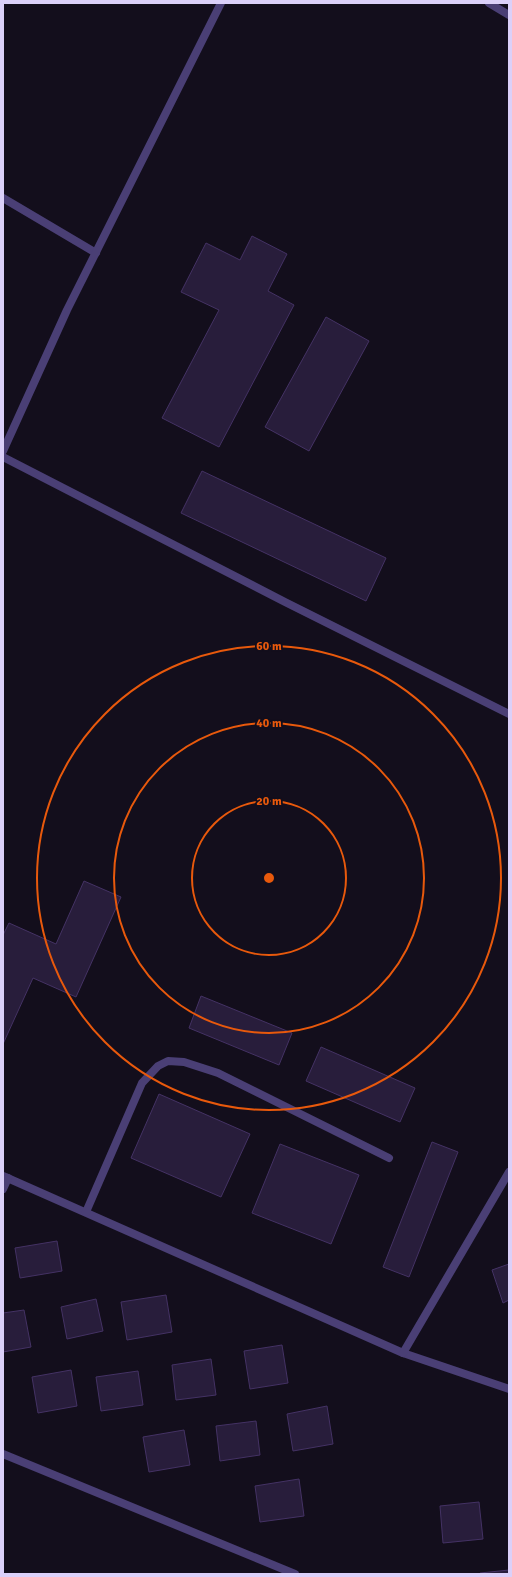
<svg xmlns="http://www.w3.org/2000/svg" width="512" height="1577" viewBox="0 0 512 1577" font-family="Signika,sans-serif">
<rect width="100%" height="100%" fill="#130e1c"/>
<g fill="#281d3b" stroke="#443264">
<path d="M252,236L287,254L268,291L294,305L219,447L162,418L219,310L181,292L206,243L240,260Z"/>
<path d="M326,317L369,341L309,451L265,427Z"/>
<path d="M202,471L386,558L366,601L181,513Z"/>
<path d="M84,881L121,897L76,997L33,978L3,1044V935L9,923L56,944Z"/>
<path d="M201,996L292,1033L279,1065L189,1028Z"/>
<path d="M321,1047L415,1088L400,1122L306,1081Z"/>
<path d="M159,1094L250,1134L221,1197L131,1158Z"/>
<path d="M432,1142L458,1152L409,1277L383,1267Z"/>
<path d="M280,1144L359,1175L331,1244L252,1213Z"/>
<path d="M57,1241L62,1271L20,1278L15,1248Z"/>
<path d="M509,1264V1300L503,1303L492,1270Z"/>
<path d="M166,1295L172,1332L127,1340L121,1302Z"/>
<path d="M96,1299L103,1331L67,1339L61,1307Z"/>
<path d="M24,1310L31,1347L3,1352V1313Z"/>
<path d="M282,1345L288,1383L250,1389L244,1351Z"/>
<path d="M211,1359L216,1395L176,1400L172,1365Z"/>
<path d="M71,1370L77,1406L38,1413L32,1377Z"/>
<path d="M138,1371L143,1405L101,1411L96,1377Z"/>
<path d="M327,1406L333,1444L293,1451L287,1414Z"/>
<path d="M256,1421L260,1455L220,1461L216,1426Z"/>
<path d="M184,1430L190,1465L149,1472L143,1437Z"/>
<path d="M299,1479L304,1516L260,1522L255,1486Z"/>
<path d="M479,1502L483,1539L443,1543L440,1506Z"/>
<path d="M509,1570V1574H480V1573Z"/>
</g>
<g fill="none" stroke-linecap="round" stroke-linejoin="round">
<g stroke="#4a3f75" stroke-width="8">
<path d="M489,3L509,15"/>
<path d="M3,198L96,253"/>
<path d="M3,451L67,310L221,3"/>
<path d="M3,457L285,602L509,714"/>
<path d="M3,1176L403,1353L509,1389"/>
<path d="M3,1189L8,1178"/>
<path d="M86,1212L142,1083L158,1066L168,1061L184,1062L218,1073L389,1158"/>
<path d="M403,1353L509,1172"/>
<path d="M3,1454L295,1574"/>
</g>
</g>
<g fill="none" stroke="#e8590c" stroke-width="2">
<circle cx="269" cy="878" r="77"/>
<circle cx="269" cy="878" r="155"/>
<circle cx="269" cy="878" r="232"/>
</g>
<circle cx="269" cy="878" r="6" fill="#e8590c" stroke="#130e1c" stroke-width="2"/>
<g font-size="12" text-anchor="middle" font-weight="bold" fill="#e8590c" stroke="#130e1c" stroke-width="3.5" stroke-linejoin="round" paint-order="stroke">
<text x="269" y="650">60 m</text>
<text x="269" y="727">40 m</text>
<text x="269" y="805">20 m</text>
</g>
<rect width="512" height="1577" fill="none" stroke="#dbd0f9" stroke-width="8"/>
</svg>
